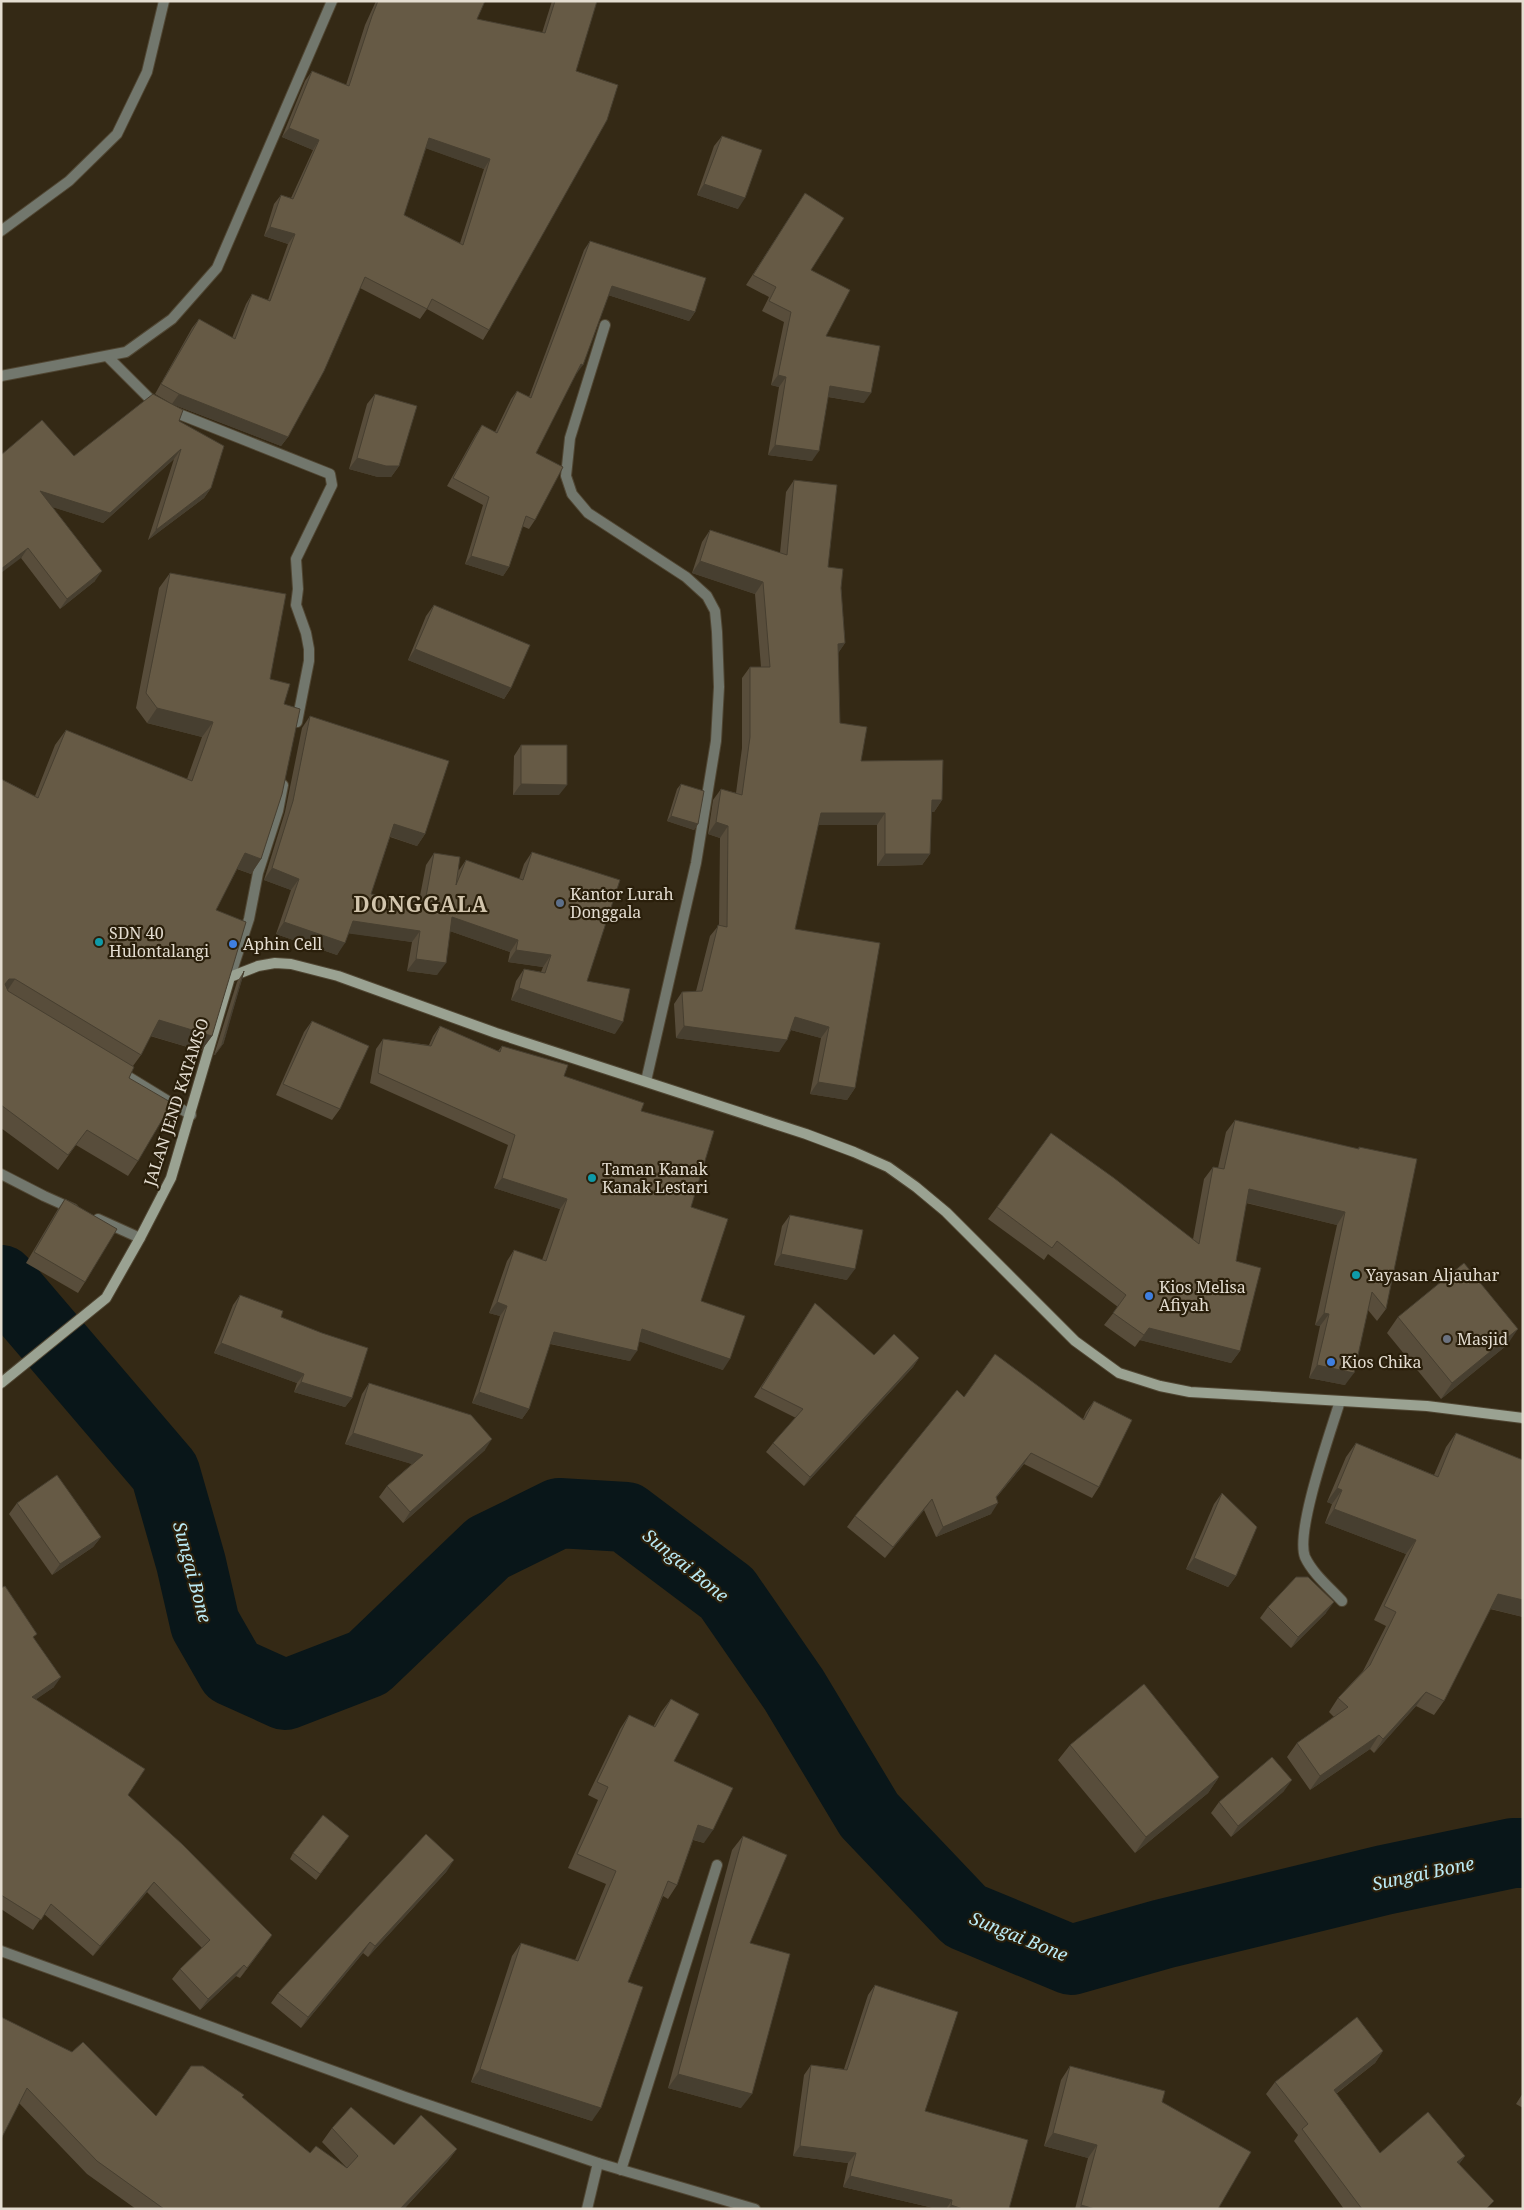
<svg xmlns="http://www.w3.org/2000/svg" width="1524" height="2210" viewBox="0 0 1524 2210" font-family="'Noto Serif',serif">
<rect width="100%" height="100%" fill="#342915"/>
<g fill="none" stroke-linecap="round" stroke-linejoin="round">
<path stroke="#091619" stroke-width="70" d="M1,1280L165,1472L191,1563L205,1624L232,1671L285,1695L368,1663L488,1548L559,1513L626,1517L727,1593L794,1690L869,1815L965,1916L1071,1960L1163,1934L1384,1880L1513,1853H1523"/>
<defs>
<path id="lane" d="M1,231L69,181L117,134L147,72L164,1"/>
<g id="street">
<path d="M605,325L570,438L566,476L572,494L588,513L686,577L707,596L715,611L717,632L719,687L716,741L696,863L646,1081"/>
<path d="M107,356L150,399L169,410L330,474L332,485L296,559L298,589L296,605L306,633L309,649V661L297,722"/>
<path d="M1,376L126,352L172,319L217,268L332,1"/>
<path d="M230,977L249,919L258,873L278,811L283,785"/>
<path d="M119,1071L191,1115"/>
<path d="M1,1174L44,1196L73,1209"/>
<path d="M98,1219L140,1238"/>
<path d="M1340,1401C1331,1431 1295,1531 1305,1557C1313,1574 1329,1587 1342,1601"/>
<path d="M1,1951L405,2097L598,2163L755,2209"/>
<path d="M621,2170L717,1865"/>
<path d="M587,2209L598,2163"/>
</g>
<path id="secondary" d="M1,1383L106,1298L140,1238L171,1178L230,977L258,966L275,963L291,964L338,976L496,1033L806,1134L854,1152L888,1167L916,1187L946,1212L1075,1341L1119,1373L1160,1386L1190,1392L1427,1406L1523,1418"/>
</defs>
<use href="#lane" stroke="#504633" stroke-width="12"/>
<use href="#street" stroke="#504633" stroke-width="12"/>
<use href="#secondary" stroke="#504633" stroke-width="12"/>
<use href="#lane" stroke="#72776d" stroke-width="10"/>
<use href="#street" stroke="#72776d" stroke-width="10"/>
<use href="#secondary" stroke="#9aa292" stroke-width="10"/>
</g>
<g fill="#584d3b" fill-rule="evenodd">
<path d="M376,1H485L477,19L542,33L552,1H597L489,330L483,340L427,309L420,319L360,288L288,437L281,446L172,404L155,394L192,328L199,319L232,338L246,304L252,294L268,300L288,244L264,236L274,204L281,195L291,198L313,150L282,137L305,81L312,71L346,85L365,25ZM426,148L484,169L460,243L404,215Z"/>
<path d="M722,136L738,209L697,195L714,146Z"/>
<path d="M805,193L811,270L826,336L864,403L828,397L812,461L768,455L779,387L771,385L784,322L762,311L769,297L746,285Z"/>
<path d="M590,241L695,312L689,321L608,295L577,373H576L536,453L535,520L529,529L522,526L509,567L503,576L465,564L483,505L447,486L476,434L482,425L495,432L511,399L517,391L529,397L584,250Z"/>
<path d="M375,394L399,466L391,477H378L349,469L367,404Z"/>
<path d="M179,421L211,488L204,498L148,540L174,459L103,523L53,507L95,581L60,609L21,558L74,456Z"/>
<path d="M794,480L828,567L841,588L845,643L838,653L840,723L861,761L942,800L934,812H931L930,854L922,865L877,866V825H818L795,929L855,1088L847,1100L810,1094L821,1038L791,1030L779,1052L676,1038L674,1004L682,992L696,991L710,936L719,925L720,838L708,834L713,800L721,789L736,793L742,748V678L750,667H761L755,594L692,573L702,542L710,530L780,553L786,492Z"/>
<path d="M170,573L270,679L284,704L261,859L251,874L237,869L216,910L212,1036L201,1051L150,1036L141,1055L133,1066L129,1078L138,1161L128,1176L76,1145L58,1170L1,1128V779L35,796L55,745L66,730L187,779L202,737L147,723L136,708L159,588Z"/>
<path d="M434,605L511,688L504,699L408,660L426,616Z"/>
<path d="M310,716L425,834L417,846L390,837L371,894L419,901L426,865L434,853L459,870L466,860L519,879L524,864L532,852L587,981L615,1034L511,1000L516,981L524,969L541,972L543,967L508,962L510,952L450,931L437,975L407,971L412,942L349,933L337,955L276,934L291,890L264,880L285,812L302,728Z"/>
<path d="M521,745L559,795H513L514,756Z"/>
<path d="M681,784L698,824L694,830L667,821L677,789Z"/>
<path d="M244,971L223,1044L215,1055H214L237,982Z"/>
<path d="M312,1021L340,1109L332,1120L276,1095L304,1032Z"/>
<path d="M440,1026L498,1051L502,1046L564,1076L641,1111L691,1207L701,1301L723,1370L639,1341L630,1361L550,1344L529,1409L522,1419L472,1403L500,1316L489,1313L507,1261L514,1250L542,1260L560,1209L494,1188L508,1145L370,1083L376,1049L383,1039L429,1045L433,1036Z"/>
<path d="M1235,1120L1358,1149L1359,1147L1386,1309L1377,1321L1368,1310L1345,1385L1309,1378L1320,1326L1315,1325L1337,1225L1246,1203L1236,1261L1240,1351L1231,1363L1140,1340L1135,1347L1104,1325L1118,1307L1048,1254L1044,1260L988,1219L997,1207L1193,1239L1204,1179L1213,1167L1218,1168L1226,1132Z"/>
<path d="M65,1199L85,1282L78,1293L26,1263L58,1209Z"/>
<path d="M790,1215L847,1280L774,1265L782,1226Z"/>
<path d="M240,1295L281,1317L352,1398L345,1407L294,1392L297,1383L214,1353L233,1305Z"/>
<path d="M815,1303L874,1355L919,1358L913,1367L804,1486L766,1452L773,1443L796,1418L754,1397Z"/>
<path d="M1398,1317L1507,1345L1441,1399L1387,1333Z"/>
<path d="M369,1383L485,1450L403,1523L379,1497L387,1486L412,1464L345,1444L362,1394Z"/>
<path d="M964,1397L1083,1419L1086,1412L1094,1401L1099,1487L1092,1498L1024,1464L996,1498L991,1514L936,1537L924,1510L885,1558L847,1527L855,1516Z"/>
<path d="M1456,1433L1523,1460V1617L1490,1609L1444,1701L1434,1715L1416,1706L1374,1753L1370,1749L1310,1790L1287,1757L1297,1743L1334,1717L1329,1712L1338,1698L1363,1671L1386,1626L1374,1620L1406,1554L1325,1523L1332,1504L1327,1502L1346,1457L1356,1443L1434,1475L1446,1447Z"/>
<path d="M1222,1493L1236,1576L1228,1587L1186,1569L1214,1504Z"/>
<path d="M17,1503L101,1537L93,1547L52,1575L9,1514Z"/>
<path d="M1,1588L34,1638L54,1687L36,1699L128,1795L265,1945L240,1978L236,1976L200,2010L172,1979L180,1969L202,1948L147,1892L93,1956L44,1914L33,1930L1,1909Z"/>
<path d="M1268,1607L1326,1613L1291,1648L1260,1618Z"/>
<path d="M671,1699L674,1761L704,1843L693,1840L677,1885L668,1899L663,1896L628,1982L592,2121L471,2082L512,1956L521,1943L575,1960L606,1884L568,1868L598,1800L588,1795L620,1729L629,1715L653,1727L661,1712Z"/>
<path d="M1070,1745L1219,1777L1208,1793L1135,1853L1058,1760Z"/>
<path d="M1284,1791L1231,1837L1211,1813L1219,1802Z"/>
<path d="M349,1836L316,1880L290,1859L293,1853Z"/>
<path d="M743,1836L750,1943L741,2108L668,2088L732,1850Z"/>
<path d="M447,1871L368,1957L363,1953L301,2028L271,2003L278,1993Z"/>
<path d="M875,1985L925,2111L1009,2209H938L843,2187L848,2163L793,2156L804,2075L811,2065L844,2069L868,1995Z"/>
<path d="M1,2017L156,2116L242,2097L310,2153L347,2168L322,2142L332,2128L394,2145L457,2149L447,2162L404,2209H136L87,2174L19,2103Z"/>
<path d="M1383,2051L1375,2063L1336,2094L1380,2153L1465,2156L1459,2164L1489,2209H1344L1294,2141L1298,2135L1266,2094L1275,2082Z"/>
<path d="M1070,2066L1162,2102L1218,2209H1075L1088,2158L1044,2146L1061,2080Z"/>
<path d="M1523,2093V2108L1516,2104Z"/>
</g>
<g fill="#473f30">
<path d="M289,128L319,140L313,150L282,137Z"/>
<path d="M429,138L490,159L484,169L422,147Z"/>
<path d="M704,184L745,198L738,209L697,195Z"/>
<path d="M270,227L295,234L288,244L264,236Z"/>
<path d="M612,286L695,312L689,321L605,294Z"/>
<path d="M581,364L583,365L577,373L575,372Z"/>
<path d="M778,375L786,377L779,387L771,385Z"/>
<path d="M830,386L871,393L864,403L823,396Z"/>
<path d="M179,394L288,437L281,446L172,404Z"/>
<path d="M775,445L819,451L812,461L768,455Z"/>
<path d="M181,449L174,459L103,523L33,501L40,491Z"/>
<path d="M357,458L399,466L391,477H378L349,469Z"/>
<path d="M211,488L204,498L148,540L156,530Z"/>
<path d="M28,548L21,558L1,573V569Z"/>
<path d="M471,556L509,567L503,576L465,564Z"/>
<path d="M700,561L763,582L755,594L692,573Z"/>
<path d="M102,571L95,581L60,609L67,599Z"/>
<path d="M845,643L837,655L838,644Z"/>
<path d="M415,649L511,688L504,699L408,660Z"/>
<path d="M157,708L213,722L202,737L147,723Z"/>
<path d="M521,784L567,785L559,795H513Z"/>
<path d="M932,800H942L934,812H923Z"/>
<path d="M821,813H885L877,825H813Z"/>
<path d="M671,816L698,824L694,830L667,821Z"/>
<path d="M716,822L728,826L720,838L708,834Z"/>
<path d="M394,824L425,834L417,846L386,835Z"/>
<path d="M245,853L261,859L251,874L235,868Z"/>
<path d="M885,854H930L922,865L877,866Z"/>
<path d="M272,868L299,879L291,890L264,880Z"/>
<path d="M452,917L518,940L510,952L444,929Z"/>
<path d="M353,921L420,931L412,942L345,933Z"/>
<path d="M284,922L345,943L337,955L276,934Z"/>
<path d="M516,950L551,955L543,967L508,962Z"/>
<path d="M416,959L446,963L437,975L407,971Z"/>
<path d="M9,979H15L5,994L1,989Z"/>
<path d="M519,988L623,1022L615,1034L511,1000Z"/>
<path d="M795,1017L829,1027L821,1038L787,1029Z"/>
<path d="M159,1020L212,1036L201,1051L148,1035Z"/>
<path d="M684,1026L787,1040L779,1052L676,1038Z"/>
<path d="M222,1044H223L215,1055H214Z"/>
<path d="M818,1082L855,1088L847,1100L810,1094Z"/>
<path d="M502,1178L567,1199L560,1209L494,1188Z"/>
<path d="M1249,1189L1345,1212L1337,1225L1240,1201Z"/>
<path d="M781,1254L855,1269L847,1280L774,1265Z"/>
<path d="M497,1302L507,1306L500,1316L489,1313Z"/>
<path d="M1324,1313L1329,1314L1320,1326L1315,1325Z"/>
<path d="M1149,1328L1240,1351L1231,1363L1140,1340L1135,1347Z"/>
<path d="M642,1329L730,1359L723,1370L635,1340Z"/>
<path d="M1518,1329L1507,1345L1441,1399L1452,1383Z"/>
<path d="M554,1332L637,1351L630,1361L547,1343Z"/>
<path d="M221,1343L304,1374L297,1383L214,1353Z"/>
<path d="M919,1358L913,1367L804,1486L810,1477Z"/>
<path d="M1317,1365L1354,1373L1345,1385L1309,1378Z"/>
<path d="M301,1382L352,1398L345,1407L294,1392Z"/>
<path d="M479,1392L529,1409L522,1419L472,1403Z"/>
<path d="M353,1433L423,1455L415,1465L345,1444Z"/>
<path d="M492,1439L485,1450L403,1523L410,1512Z"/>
<path d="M1031,1453L1024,1464L988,1507L996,1497Z"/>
<path d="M1337,1488L1342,1490L1332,1504L1327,1502Z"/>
<path d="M932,1499L924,1510L885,1558L893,1547Z"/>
<path d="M998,1503L991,1514L936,1537L943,1527Z"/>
<path d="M1334,1509L1416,1540L1406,1554L1325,1523Z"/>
<path d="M101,1537L93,1547L52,1575L60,1564Z"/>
<path d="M1194,1558L1236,1576L1228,1587L1186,1569Z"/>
<path d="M1498,1594L1523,1600V1617L1488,1608Z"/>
<path d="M1334,1602L1326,1613L1291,1648L1298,1637Z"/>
<path d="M61,1677L54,1687L25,1707L32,1697Z"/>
<path d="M1426,1692L1416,1706L1374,1753L1383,1739Z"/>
<path d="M1379,1735L1370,1749L1310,1790L1320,1776Z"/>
<path d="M1219,1777L1208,1793L1135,1853L1146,1837Z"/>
<path d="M1292,1780L1284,1791L1231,1837L1238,1826Z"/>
<path d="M698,1825L713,1830L704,1843L688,1838Z"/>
<path d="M454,1860L447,1871L368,1957L375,1946Z"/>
<path d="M154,1882L147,1892L93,1956L100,1946Z"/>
<path d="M272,1935L265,1945L240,1978L247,1968Z"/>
<path d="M370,1942L363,1953L301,2028L308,2017Z"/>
<path d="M244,1965L236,1976L200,2010L208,1999Z"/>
<path d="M1383,2051L1375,2063L1325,2102L1334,2090Z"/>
<path d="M480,2069L601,2108L592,2121L471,2082Z"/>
<path d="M678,2074L752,2094L741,2108L668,2088Z"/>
<path d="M1053,2133L1097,2145L1088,2158L1044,2146Z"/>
<path d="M800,2146L856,2153L848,2163L793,2156Z"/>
<path d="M457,2149L447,2162L404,2209H400Z"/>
<path d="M1465,2156L1456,2168L1457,2162Z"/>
<path d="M850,2176L952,2200L946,2209H938L843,2187Z"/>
<path d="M951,2205L963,2209H948Z"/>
<path d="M1081,2205L1095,2209H1079Z"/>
</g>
<g fill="#665a45" stroke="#473f30" fill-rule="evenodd">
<path d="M378,1H485L477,19L545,33L555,1H597L576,71L618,85L607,120L489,330L432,299L427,309L365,277L324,371L288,437L179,394L161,384L199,319L235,339L252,294L270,301L295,234L270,227L281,195L293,199L319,140L289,128L312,71L349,86L372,16ZM429,138L490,159L463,245L404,215Z"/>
<path d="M722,136L762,150L745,198L704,184Z"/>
<path d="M805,193L844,218L811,270L850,290L826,336L880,346L871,393L830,386L819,451L775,445L786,377L778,375L791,312L769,301L776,287L753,275Z"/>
<path d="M590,241L706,278L695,312L612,286L583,365L581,364L536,453L563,467L535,520L526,516L509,567L471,556L489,497L453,478L482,425L497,433L517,391L531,398Z"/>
<path d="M153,394L183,410L179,421L224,446L211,488L156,530L181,449L110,513L40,491L102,571L67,599L28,548L1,569V455L42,420L74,456Z"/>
<path d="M375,394L417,406L399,466H386L357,458Z"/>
<path d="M794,480L837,485L828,567L843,569L841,588L845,643L838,644L840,723L867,727L861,761L943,760L942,800H932L930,854H885V813H821L795,929L880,943L855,1088L818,1082L829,1027L795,1017L787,1040L684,1026L682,992L702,991L718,925L727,927L728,826L716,822L721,789L742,795L750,737V667H770L763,582L700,561L710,530L787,555Z"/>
<path d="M170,573L286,594L270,679L290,684L284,704L300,709L282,794L261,859L245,853L216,910L246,922L212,1036L159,1020L141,1055L15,979H9L5,984L8,991L134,1067L129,1078L172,1103L138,1161L87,1130L68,1155L1,1105V779L38,798L66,730L192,781L213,722L157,708L146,693Z"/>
<path d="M434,605L530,645L511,688L415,649Z"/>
<path d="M310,716L449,761L425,834L394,824L371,894L425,902L434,853L460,857L456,885L466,860L523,880L532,852L620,880L587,981L630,989L623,1022L519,988L524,969L545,973L551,955L516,950L518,940L452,917L446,963L416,959L420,931L353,921L345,943L284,922L299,879L272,868L293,801Z"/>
<path d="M521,745H567V785L521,784Z"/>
<path d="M681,784L704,791L698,824L671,816Z"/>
<path d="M244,971L223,1044H222Z"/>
<path d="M312,1021L369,1046L340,1109L283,1084Z"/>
<path d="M440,1026L500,1052L502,1046L568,1065L564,1076L644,1103L641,1111L714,1131L691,1207L728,1219L701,1301L745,1316L730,1359L642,1329L637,1351L554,1332L529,1409L479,1392L507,1306L497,1302L514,1250L546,1261L567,1199L502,1178L515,1135L378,1073L383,1039L431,1046Z"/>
<path d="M1235,1120L1359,1149V1147L1417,1159L1386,1309L1372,1292L1354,1373L1317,1365L1329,1314L1324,1313L1345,1212L1249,1189L1236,1261L1261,1268L1240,1351L1149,1328L1144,1335L1113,1313L1126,1295L1057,1241L1052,1248L997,1207L1051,1133L1114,1178L1199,1244L1213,1167L1224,1169Z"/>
<path d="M65,1199L117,1229L85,1282L34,1252Z"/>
<path d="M790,1215L863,1230L855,1269L781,1254Z"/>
<path d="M1464,1263L1518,1329L1452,1383L1398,1317Z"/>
<path d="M240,1295L283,1311L281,1317L322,1333L368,1348L352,1398L301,1382L304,1374L221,1343Z"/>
<path d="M815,1303L874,1355L894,1334L919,1358L810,1477L773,1443L803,1409L761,1388Z"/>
<path d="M995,1354L1084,1420L1094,1401L1132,1420L1099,1487L1031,1453L996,1497L998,1503L943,1527L932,1499L893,1547L855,1516L957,1390L964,1397Z"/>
<path d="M369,1383L471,1415L492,1439L410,1512L387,1486L423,1455L353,1433Z"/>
<path d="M1456,1433L1523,1460V1600L1498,1594L1444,1701L1426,1692L1383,1739L1379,1735L1320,1776L1297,1743L1348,1707L1338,1698L1370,1665L1396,1612L1384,1606L1416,1540L1334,1509L1342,1490L1337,1488L1356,1443L1438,1477Z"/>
<path d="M57,1475L101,1537L60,1564L17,1503Z"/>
<path d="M1222,1493L1257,1527L1236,1576L1194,1558Z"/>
<path d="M1296,1577H1308L1334,1602L1298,1637L1268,1607Z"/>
<path d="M5,1586L37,1634L33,1637L61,1677L32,1697L145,1769L128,1795L182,1844L272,1935L247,1968L244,1965L208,1999L180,1969L210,1940L154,1882L100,1946L51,1904L41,1920L1,1895V1588Z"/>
<path d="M1144,1684L1219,1777L1146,1837L1070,1745Z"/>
<path d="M671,1699L699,1714L674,1761L733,1788L713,1830L698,1825L677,1885L668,1881L628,1982L643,1987L601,2108L480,2069L521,1943L578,1961L616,1871L577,1854L608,1787L597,1782L629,1715L655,1727Z"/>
<path d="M1272,1757L1292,1780L1238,1826L1219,1802Z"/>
<path d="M323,1815L349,1836L320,1874L293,1853Z"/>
<path d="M426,1834L454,1860L375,1946L370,1942L308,2017L278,1993Z"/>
<path d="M743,1836L787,1855L750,1943L790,1954L752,2094L678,2074Z"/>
<path d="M875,1985L958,2012L925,2111L1028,2140L1009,2209H963L951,2205L952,2200L850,2176L856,2153L800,2146L811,2065L847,2070Z"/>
<path d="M1,2017L72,2052L83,2042L156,2116L191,2066H203L244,2095L242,2097L310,2153L316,2146L347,2168L358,2156L332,2128L351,2107L394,2145L421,2115L457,2149L400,2209H164L97,2161L27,2088L1,2139Z"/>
<path d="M1357,2017L1383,2051L1334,2090L1380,2153L1428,2112L1465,2156L1457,2162L1494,2201L1486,2209H1362L1302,2129L1308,2124L1275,2082Z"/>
<path d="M1070,2066L1165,2091L1162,2102L1251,2152L1218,2209H1095L1081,2205L1097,2145L1053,2133Z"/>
</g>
<circle fill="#5c6f8a" stroke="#2a1f0b" stroke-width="2" cx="560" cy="903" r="5"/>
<g fill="#0f9aa8" stroke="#2a1f0b" stroke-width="2">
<circle cx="99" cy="942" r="5"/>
<circle cx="592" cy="1178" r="5"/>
<circle cx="1356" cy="1275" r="5"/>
</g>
<g fill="#3f7fe0" stroke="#2a1f0b" stroke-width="2">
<circle cx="233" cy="944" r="5"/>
<circle cx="1149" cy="1296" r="5"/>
<circle cx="1331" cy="1362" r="5"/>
</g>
<circle fill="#6b7280" stroke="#2a1f0b" stroke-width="2" cx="1447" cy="1339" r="5"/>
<g text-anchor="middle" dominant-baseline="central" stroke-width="4.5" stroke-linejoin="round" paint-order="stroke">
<g font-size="16" fill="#e4ddd1" stroke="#2a1f0b" text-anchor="start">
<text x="570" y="894">Kantor Lurah<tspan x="570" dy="18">Donggala</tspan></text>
<text x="109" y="933">SDN 40<tspan x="109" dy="18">Hulontalangi</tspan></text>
<text x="243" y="944">Aphin Cell</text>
<text x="602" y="1169">Taman Kanak<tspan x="602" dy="18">Kanak Lestari</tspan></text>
<text x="1366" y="1275">Yayasan Aljauhar</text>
<text x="1159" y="1287">Kios Melisa<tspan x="1159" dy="18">Afiyah</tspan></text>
<text x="1457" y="1339">Masjid</text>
<text x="1341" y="1362">Kios Chika</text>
</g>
<g font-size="16" fill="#e4ddd1" stroke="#2a1f0b">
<text transform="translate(176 1102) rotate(-72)">JALAN JEND KATAMSO</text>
</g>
<g font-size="18" font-style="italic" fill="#baeaf5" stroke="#2a1f0b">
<text transform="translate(686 1565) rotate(39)">Sungai Bone</text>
<text transform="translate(193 1572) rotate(75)">Sungai Bone</text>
<text transform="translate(1423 1873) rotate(-12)">Sungai Bone</text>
<text transform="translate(1019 1936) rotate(22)">Sungai Bone</text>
</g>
<g font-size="21" font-weight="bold" letter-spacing="1" fill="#d2c5ad" stroke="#2a1f0b">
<text x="421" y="904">DONGGALA</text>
</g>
</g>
<rect width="1524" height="2210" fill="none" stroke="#e4ddd1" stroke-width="5"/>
</svg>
